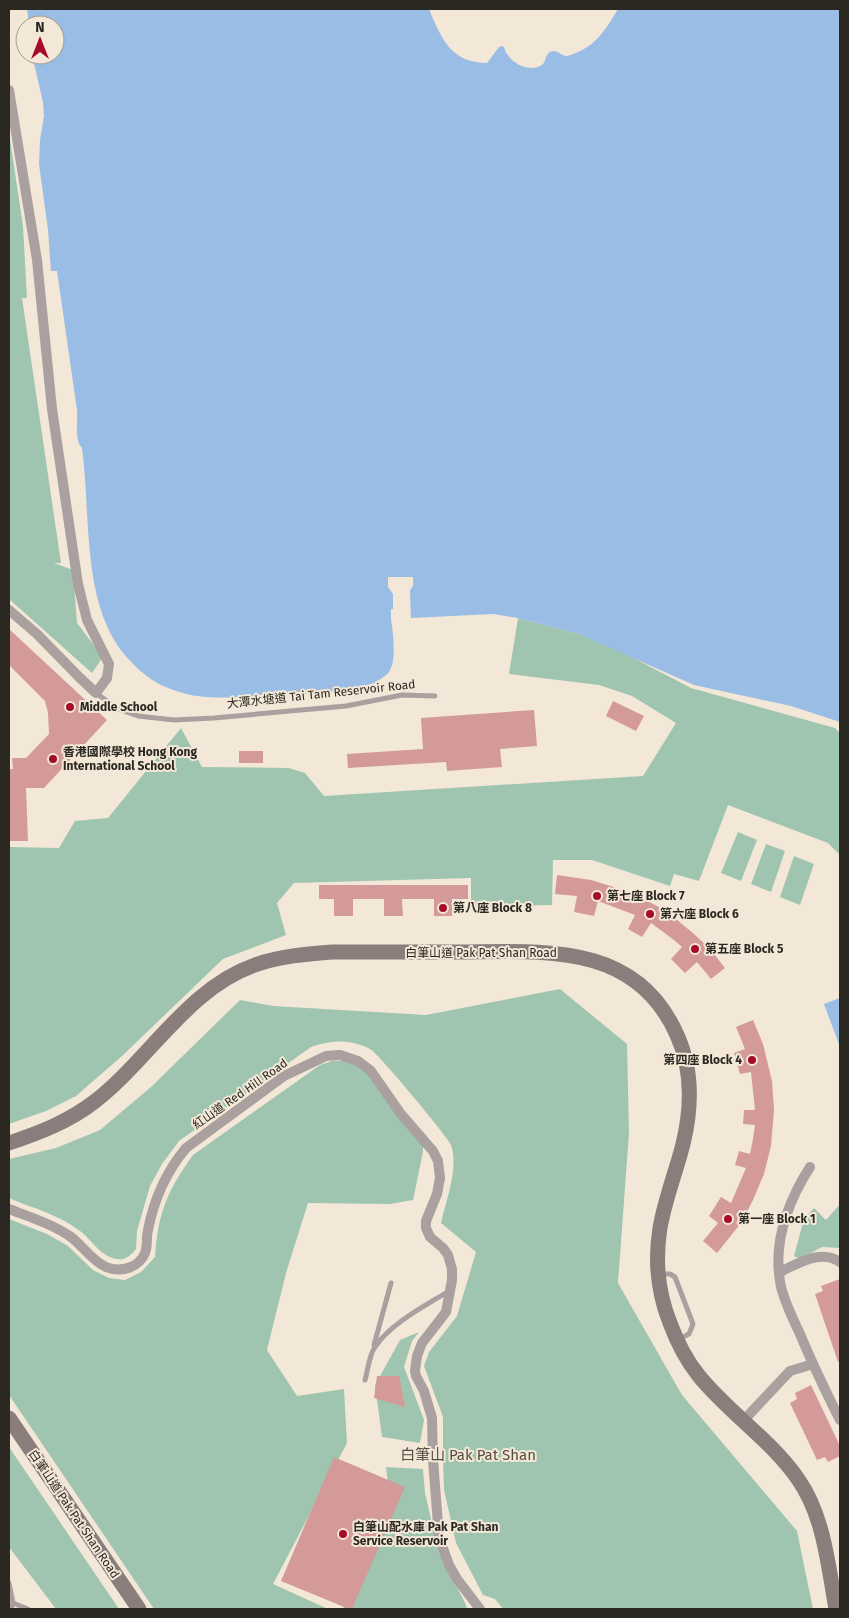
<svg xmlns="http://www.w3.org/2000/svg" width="849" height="1618" viewBox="0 0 849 1618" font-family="'Fira Sans','Noto Sans TC',sans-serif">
<rect width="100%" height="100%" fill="#f3e8d7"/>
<g fill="#9fc5b0">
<path d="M9,133L23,226L27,298H22L61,563H54L73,570L77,623L103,657L92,673L9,599Z"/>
<path d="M518,618L579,634L618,650L691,688L835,728L840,733V855L828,843L728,805L699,881L674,874L670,886L592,860H553L552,905L471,907V878L294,883L277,903L286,935L223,959L122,1056L76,1096L46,1111L9,1124V847L59,848L75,821L108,818L181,728L202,767L289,768L305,773L324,796L643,776L676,723L632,696L599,685L509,674Z"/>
<path d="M738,832L757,840L741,881L721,873Z"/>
<path d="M766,844L785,851L771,892L751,884Z"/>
<path d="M794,856L814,864L800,905L780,897Z"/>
<path d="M560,989L627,1044L629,1133L618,1283L682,1395L797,1531L813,1609H503L495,1599L483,1595L456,1543L444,1490L443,1460V1417L424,1366L429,1352L457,1316L476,1252L441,1223C446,1200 459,1168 451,1145C448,1137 377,1052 370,1049C349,1039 333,1040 311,1047L179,1141L162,1164L150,1186L137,1231L136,1249C131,1255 125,1261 117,1259C101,1257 92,1240 80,1231C60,1215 32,1208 9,1198V1159L56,1148L100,1130L151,1087L240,1000L273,1006L426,1015Z"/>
<path d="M332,1061H348L361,1066L423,1138V1152L413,1200L390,1204L308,1203L286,1273L267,1350L297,1396L344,1389L347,1443L273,1584L328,1609H154L9,1395V1219L47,1234L68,1246L93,1270L109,1278L125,1280L141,1272L155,1257C158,1213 167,1191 193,1155L320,1065Z"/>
<path d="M840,1204V1248L822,1247L800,1259L794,1256L804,1219L814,1208L826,1220Z"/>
<path d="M419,1332L412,1341L404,1367L424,1420L420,1443L382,1437L375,1385L400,1340Z"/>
<path d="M9,1447L119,1609H56L9,1547Z"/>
<path d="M386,1467L423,1469L425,1493L438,1549L466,1605L467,1609H343L389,1492Z"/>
</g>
<g fill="#99bde5">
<path d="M27,9H429C441,38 451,63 487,63L499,47L502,46L504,47C507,61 528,74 542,65C546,62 545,55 550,52C556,48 561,56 567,56C595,48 604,32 618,9H840V722L791,706L694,685L579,634L518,618L493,614L391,619C393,633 397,660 389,672C387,675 378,681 374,683C343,694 298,694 265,696C243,697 219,699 197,696C188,695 169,689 161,685C143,676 122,655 113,638C83,585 90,507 82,448C74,439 78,423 77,410L57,271H51L48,230L39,164L40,140L44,116L43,102L32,55H55V25H29Z"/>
<path d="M840,998V1047L824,1004Z"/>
</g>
<path fill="#f3e8d7" d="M388,577H413V586L410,590L411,619H391V609H393V594L388,587Z"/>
<g fill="#d39a99">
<path d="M9,629L107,720L44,788H26L28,841H9V769H13L12,758H26L49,734L48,713L45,701L9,665Z"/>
<path d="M613,701L644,716L636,731L606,716Z"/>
<path d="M534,710L537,746L500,749L502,767L447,771L446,762L348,768L347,754L423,749L421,718Z"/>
<rect x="239" y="751" width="24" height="12"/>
<path d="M557,875L591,880L614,887L636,895L657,906L676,919L694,934L711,950L725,968L711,979L697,962L685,973L671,959L682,947L674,940L651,923L642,937L628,929L635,915L598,901L594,916L574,912L577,896L555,894Z"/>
<path d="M319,885H468V899H452V916H434V899H402L403,916H384V899H353V916H334V899H319Z"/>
<path d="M753,1020L763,1044L772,1081L774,1110L771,1146L764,1174L753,1200L741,1223L717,1253L703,1241L718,1223L709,1216L721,1197L731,1203L746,1168L735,1165L739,1151L750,1154L753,1139L755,1125L743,1124L744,1110H755L751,1072L740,1074L734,1053L745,1049L736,1027Z"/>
<path d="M840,1279V1361L838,1362L815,1294L823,1291L821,1286Z"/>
<path d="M377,1376H399L405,1407L374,1398Z"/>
<path d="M811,1385L840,1446V1456L828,1462L825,1457L817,1460L790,1403L797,1399L795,1393Z"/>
<path d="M334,1457L405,1487L352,1609H349L281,1581Z"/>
</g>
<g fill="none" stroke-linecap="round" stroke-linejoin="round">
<g stroke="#aaa09f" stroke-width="5">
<path d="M96,693L118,709L138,716L174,720L214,718L346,706L402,695L435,696"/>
<path d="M659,1274H670L675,1277L693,1324L689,1334L679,1339"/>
<path d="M374,1345L391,1283"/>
<path d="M365,1380C368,1370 369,1355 375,1347C391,1323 425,1306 449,1291"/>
<path d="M9,1583L13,1603L11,1609"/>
<path d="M13,1603L28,1609"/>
</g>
<g stroke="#aaa09f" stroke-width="10">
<path d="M9,90L37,260L52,409L78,584L87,620L109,664L107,678L96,693L79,677L37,634L9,610"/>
<path d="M810,1167C787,1203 772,1244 781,1287C785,1303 793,1319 800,1334C812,1363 826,1392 840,1420"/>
<path d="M9,1209C30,1217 52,1224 71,1237C83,1246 92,1261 106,1267C120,1273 139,1268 145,1253C148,1246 146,1237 148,1230C154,1199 166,1172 186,1148L284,1076L326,1056L340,1055L358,1061L371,1071L401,1114L433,1151L438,1161L440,1178L437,1194L426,1221V1228L430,1237L443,1248L448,1255L452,1269V1280L446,1312L422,1343L417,1356L415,1371L416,1376L424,1391L432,1418L433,1460L439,1537L449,1565L457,1579L480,1609"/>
<path d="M780,1272C798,1263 821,1249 840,1262"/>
<path d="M743,1421L790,1371L813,1364"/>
</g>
<g stroke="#8a7d7b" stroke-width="15">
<path d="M9,1143C39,1133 68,1122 94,1102C148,1061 188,988 255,965C280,956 307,954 333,952C377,952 421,952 465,952C548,951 637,944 677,1035C693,1070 692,1107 683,1144C676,1172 665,1199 660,1228C655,1259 658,1293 670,1323C677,1342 686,1360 699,1376C729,1413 770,1439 798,1479C824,1516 828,1565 836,1609"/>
<path d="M9,1418L139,1609"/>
</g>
</g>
<g fill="#a60b28" stroke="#f3e8d7" stroke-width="2">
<circle cx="70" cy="707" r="5"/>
<circle cx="53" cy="759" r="5"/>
<circle cx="597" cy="896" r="5"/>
<circle cx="443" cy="908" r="5"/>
<circle cx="650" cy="914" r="5"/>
<circle cx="695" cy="949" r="5"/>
<circle cx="752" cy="1060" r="5"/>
<circle cx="728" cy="1219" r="5"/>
<circle cx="343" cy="1534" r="5"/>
</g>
<g text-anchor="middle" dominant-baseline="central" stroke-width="4" stroke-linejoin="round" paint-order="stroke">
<g font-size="12" fill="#2b2721" stroke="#f3e8d7">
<text transform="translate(321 694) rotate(-6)">大潭水塘道 Tai Tam Reservoir Road</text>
<text x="481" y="953">白筆山道 Pak Pat Shan Road</text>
<text transform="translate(240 1094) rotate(-35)">紅山道 Red Hill Road</text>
<text transform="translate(74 1514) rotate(56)">白筆山道 Pak Pat Shan Road</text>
</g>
<g font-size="12" font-weight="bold" fill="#2b2721" stroke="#f3e8d7" text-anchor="start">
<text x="80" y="707">Middle School</text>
<text x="63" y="752">香港國際學校 Hong Kong<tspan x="63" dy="14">International School</tspan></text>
<text x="607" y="896">第七座 Block 7</text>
<text x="453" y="908">第八座 Block 8</text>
<text x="660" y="914">第六座 Block 6</text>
<text x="705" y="949">第五座 Block 5</text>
<text x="742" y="1060" text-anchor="end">第四座 Block 4</text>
<text x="738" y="1219">第一座 Block 1</text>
<text x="353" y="1527">白筆山配水庫 Pak Pat Shan<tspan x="353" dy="14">Service Reservoir</tspan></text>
</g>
<g font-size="15" fill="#564c3f" stroke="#f3e8d7">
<text x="468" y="1455">白筆山 Pak Pat Shan</text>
</g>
</g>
<rect width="849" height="1618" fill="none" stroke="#2b2721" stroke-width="20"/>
<g transform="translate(40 40)"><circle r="24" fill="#f3e8d7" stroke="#a39b8e"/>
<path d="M0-4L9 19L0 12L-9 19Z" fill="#a60b28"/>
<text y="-8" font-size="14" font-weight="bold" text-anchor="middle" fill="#2b2721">N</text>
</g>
</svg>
